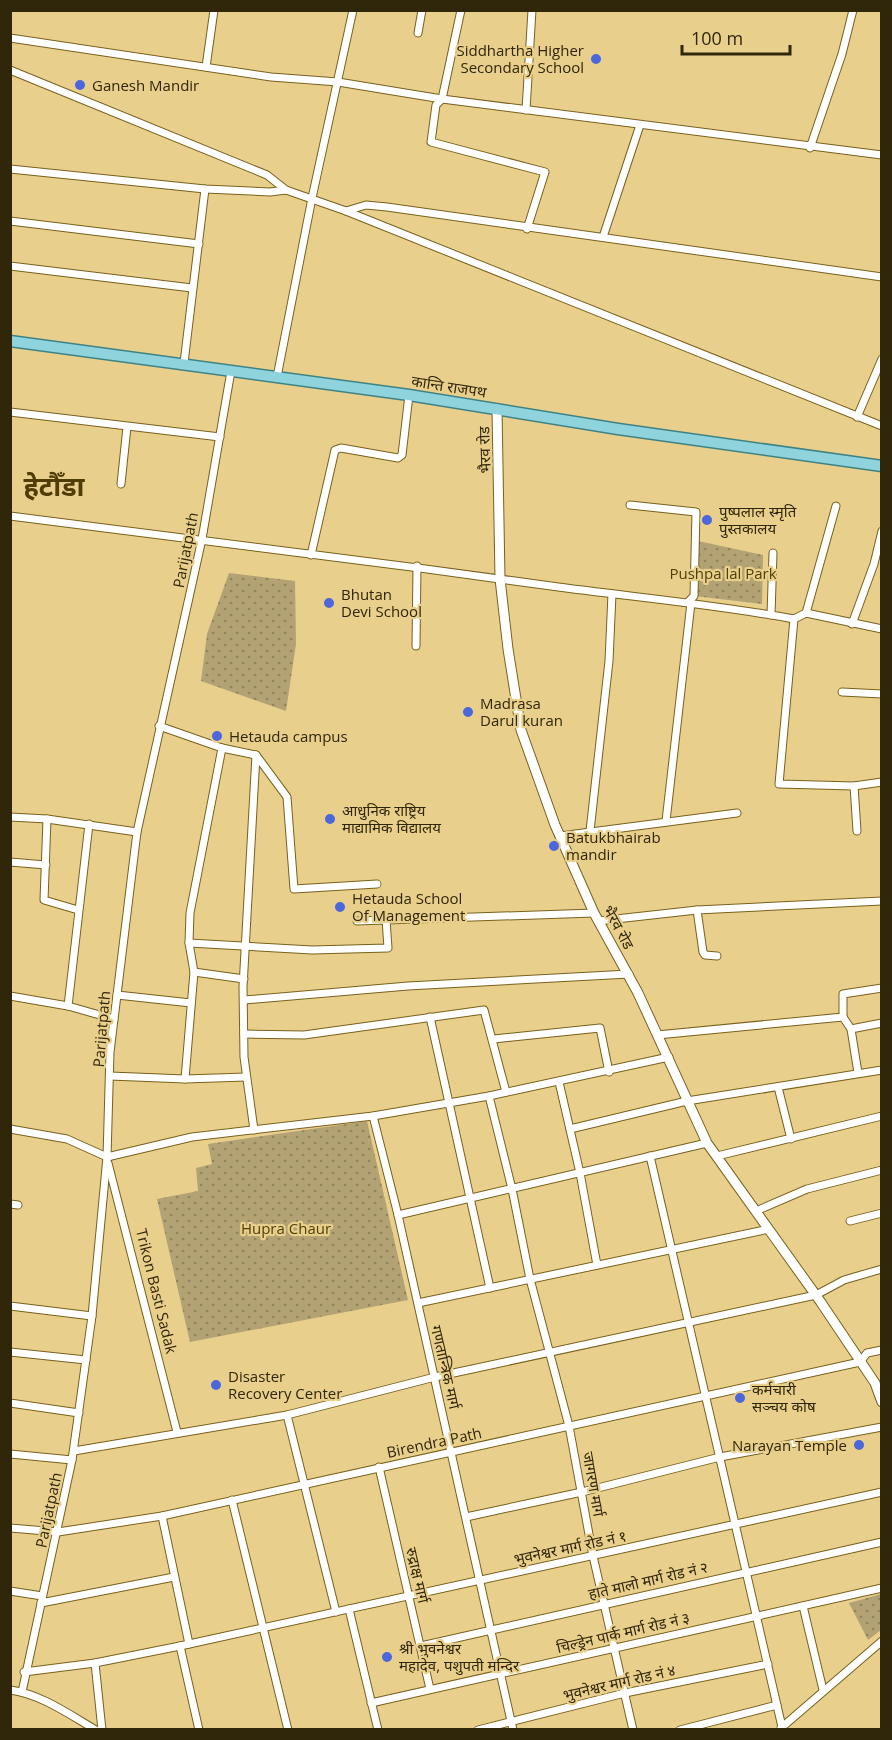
<svg xmlns="http://www.w3.org/2000/svg" width="892" height="1740" viewBox="0 0 892 1740" font-family="'Open Sans','Noto Sans Devanagari',sans-serif">
<defs>
<pattern id="green-dots" width="8" height="8" patternUnits="userSpaceOnUse" patternTransform="scale(1.5)"><rect width="8" height="8" fill="#b3a274"/><path d="M2 2h.1M6 6h.1" fill="none" stroke="#92845d" stroke-width="1.8" stroke-linecap="round"/></pattern>
</defs>
<rect width="100%" height="100%" fill="#e9cf8c"/>
<g fill="url(#green-dots)">
<path d="M698,541L763,555L762,604L694,596Z"/>
<path d="M229,573L295,581L296,644L286,711L201,681L207,634Z"/>
<path d="M367,1121L408,1300L190,1342L157,1199L198,1191L196,1168L212,1164L208,1144Z"/>
<path d="M881,1594V1630L868,1640L849,1603Z"/>
</g>
<g fill="none" stroke-linecap="round" stroke-linejoin="round">
<defs>
<g id="minor">
<path d="M461,10L442,99L436,105L431,142L545,172L527,229"/>
<path d="M418,33L422,10"/>
<path d="M10,38L271,77L338,82L442,99L882,155"/>
<path d="M206,67L214,10"/>
<path d="M10,70L267,175L286,190"/>
<path d="M526,110L532,10"/>
<path d="M810,148L842,54L853,10"/>
<path d="M10,169L205,189L270,192L286,190L346,211L366,205L387,207L882,277"/>
<path d="M346,211L882,426"/>
<path d="M10,221L199,244"/>
<path d="M603,237L640,125"/>
<path d="M10,266L192,288"/>
<path d="M184,363L205,189"/>
<path d="M277,377L312,198L353,10"/>
<path d="M10,412L220,437"/>
<path d="M857,417L882,359"/>
<path d="M121,484L127,427"/>
<path d="M630,505L696,512L694,596L689,601"/>
<path d="M10,516C191,538 371,561 551,586C632,597 713,604 794,619L806,613L882,629"/>
<path d="M311,555L335,450L341,448L398,458L402,455L409,395"/>
<path d="M806,613L836,506"/>
<path d="M771,615L773,553"/>
<path d="M794,619L779,784L854,786L882,782"/>
<path d="M852,624L874,564L882,531"/>
<path d="M416,646L417,566"/>
<path d="M842,692L882,694"/>
<path d="M159,726L222,748L256,755L287,797L294,889L377,884"/>
<path d="M854,786L857,831"/>
<path d="M10,817L47,819L137,832"/>
<path d="M47,819L44,900L78,910"/>
<path d="M666,821L691,603"/>
<path d="M590,831L609,661L612,594"/>
<path d="M560,836L737,813"/>
<path d="M10,862L46,865"/>
<path d="M697,910L703,952L705,955L717,956"/>
<path d="M357,921L594,913"/>
<path d="M598,921L697,910L882,901"/>
<path d="M189,943L312,950L388,948L386,919"/>
<path d="M194,972L244,979"/>
<path d="M117,995L191,1003"/>
<path d="M10,996L68,1006L114,1019"/>
<path d="M244,1000L408,986L629,974"/>
<path d="M68,1006L89,824"/>
<path d="M430,1017L490,1288"/>
<path d="M843,1017L851,1029L882,1023"/>
<path d="M851,1029L858,1073"/>
<path d="M244,1034L304,1035L484,1010L506,1092"/>
<path d="M657,1035L843,1017V994L882,988"/>
<path d="M494,1039L600,1028L609,1072"/>
<path d="M110,1076L185,1079L246,1077"/>
<path d="M185,1079L194,972L189,943L190,913L222,748"/>
<path d="M559,1082L580,1173L597,1265"/>
<path d="M778,1087L791,1139"/>
<path d="M489,1096L512,1189L530,1279L569,1426L593,1556L633,1730"/>
<path d="M373,1116L398,1215L513,1730"/>
<path d="M10,1129L67,1139L107,1157L192,1137L373,1116L489,1096L669,1057"/>
<path d="M570,1129L687,1101L882,1070"/>
<path d="M254,1130L244,1057L243,987L256,755"/>
<path d="M650,1156L782,1727"/>
<path d="M717,1156L882,1116"/>
<path d="M108,1163L177,1432"/>
<path d="M10,1204L18,1205"/>
<path d="M756,1211L807,1189L882,1170"/>
<path d="M398,1215L707,1143"/>
<path d="M850,1221L882,1213"/>
<path d="M418,1303L769,1229"/>
<path d="M10,1306L92,1316"/>
<path d="M10,1352L86,1360"/>
<path d="M10,1403L79,1413"/>
<path d="M287,1415L336,1612"/>
<path d="M74,1451L287,1415L435,1377L816,1295L844,1280L882,1269"/>
<path d="M10,1454L72,1460"/>
<path d="M379,1467L430,1689"/>
<path d="M232,1500L288,1730"/>
<path d="M162,1516L189,1644"/>
<path d="M466,1517L582,1492L720,1457L882,1427"/>
<path d="M10,1528L58,1532L162,1516L860,1362L867,1353L882,1350"/>
<path d="M10,1591L42,1596"/>
<path d="M41,1603L174,1577"/>
<path d="M803,1606L823,1690"/>
<path d="M349,1609L378,1730"/>
<path d="M180,1646L199,1730"/>
<path d="M421,1646L882,1542"/>
<path d="M95,1663L102,1730"/>
<path d="M24,1672L95,1663L180,1646L882,1492"/>
<path d="M10,1690C41,1694 70,1715 96,1730"/>
<path d="M22,1692L72,1460L92,1316L107,1157L110,1052L137,832L202,539L231,371"/>
<path d="M371,1703L882,1588"/>
<path d="M781,1728L882,1641"/>
<path d="M478,1730L625,1693L768,1664"/>
<path d="M680,1730L777,1705"/>
</g>
<path id="secondary" d="M497,409L500,579L508,649L521,730L555,825L594,913L638,993L707,1143L820,1301L875,1383L882,1402"/>
<path id="primary" d="M10,341L409,395L618,429L882,466"/>
</defs>
<use href="#minor" stroke="#78611b" stroke-width="9"/>
<use href="#secondary" stroke="#78611b" stroke-width="11"/>
<use href="#primary" stroke="#3e8384" stroke-width="13"/>
<use href="#minor" stroke="#fff" stroke-width="7"/>
<use href="#secondary" stroke="#fff" stroke-width="9"/>
<use href="#primary" stroke="#8fd3dd" stroke-width="10"/>
</g>
<g fill="#4b67db" stroke="#e9cf8c" stroke-width="2">
<circle cx="596" cy="59" r="6"/>
<circle cx="80" cy="85" r="6"/>
<circle cx="707" cy="520" r="6"/>
<circle cx="329" cy="603" r="6"/>
<circle cx="468" cy="712" r="6"/>
<circle cx="217" cy="736" r="6"/>
<circle cx="330" cy="819" r="6"/>
<circle cx="554" cy="846" r="6"/>
<circle cx="340" cy="907" r="6"/>
<circle cx="216" cy="1385" r="6"/>
<circle cx="740" cy="1398" r="6"/>
<circle cx="859" cy="1445" r="6"/>
<circle cx="387" cy="1657" r="6"/>
</g>
<g text-anchor="middle" dominant-baseline="central" stroke-width="4.5" stroke-linejoin="round" paint-order="stroke">
<g font-size="15" fill="#30260a" stroke="#e9cf8c" text-anchor="start">
<text x="584" y="50" text-anchor="end">Siddhartha Higher<tspan x="584" dy="17">Secondary School</tspan></text>
<text x="92" y="85">Ganesh Mandir</text>
<text x="719" y="511">पुष्पलाल स्मृति<tspan x="719" dy="17">पुस्तकालय</tspan></text>
<text x="341" y="594">Bhutan<tspan x="341" dy="17">Devi School</tspan></text>
<text x="480" y="703">Madrasa<tspan x="480" dy="17">Darul kuran</tspan></text>
<text x="229" y="736">Hetauda campus</text>
<text x="342" y="810">आधुनिक राष्ट्रिय<tspan x="342" dy="17">माद्यामिक विद्यालय</tspan></text>
<text x="566" y="837">Batukbhairab<tspan x="566" dy="17">mandir</tspan></text>
<text x="352" y="898">Hetauda School<tspan x="352" dy="17">Of Management</tspan></text>
<text x="228" y="1376">Disaster<tspan x="228" dy="17">Recovery Center</tspan></text>
<text x="752" y="1389">कर्मचारी<tspan x="752" dy="17">सञ्चय कोष</tspan></text>
<text x="847" y="1445" text-anchor="end">Narayan Temple</text>
<text x="399" y="1648">श्री भुवनेश्वर<tspan x="399" dy="17">महादेव, पशुपती मन्दिर</tspan></text>
</g>
<g font-size="15" fill="#30260a" stroke="#e9cf8c">
<text transform="translate(449 386) rotate(9)">कान्ति राजपथ</text>
<text transform="translate(484 450) rotate(-92)">भैरव रोड</text>
<text transform="translate(185 550) rotate(-79)">Parijatpath</text>
<text transform="translate(619 927) rotate(61)">भैरव रोड</text>
<text transform="translate(101 1029) rotate(-85)">Parijatpath</text>
<text transform="translate(157 1291) rotate(76)">Trikon Basti Sadak</text>
<text transform="translate(446 1367) rotate(77)">गणतान्त्रिक मार्ग</text>
<text transform="translate(434 1442) rotate(-12)">Birendra Path</text>
<text transform="translate(594 1484) rotate(80)">जागरण मार्ग</text>
<text transform="translate(48 1510) rotate(-78)">Parijatpath</text>
<text transform="translate(570 1547) rotate(-12)">भुवनेश्वर मार्ग रोड नं १</text>
<text transform="translate(418 1575) rotate(77)">रुद्राक्ष मार्ग</text>
<text transform="translate(648 1580) rotate(-13)">हाते मालो मार्ग रोड नं २</text>
<text transform="translate(623 1632) rotate(-13)">चिल्ड्रेन पार्क मार्ग रोड नं ३</text>
<text transform="translate(619 1682) rotate(-13)">भुवनेश्वर मार्ग रोड नं ४</text>
</g>
<g font-size="15" fill="#4e3e08" stroke="#e9cf8c">
<text x="723" y="573">Pushpa lal Park</text>
<text x="286" y="1228">Hupra Chaur</text>
</g>
<g font-size="27" font-weight="bold" fill="#4f3d05" stroke="#e9cf8c">
<text x="54" y="485">हेटौँडा</text>
</g>
</g>
<rect width="892" height="1740" fill="none" stroke="#30260a" stroke-width="24"/>
<path d="M682 45v9h108v-9" fill="none" stroke="#30260a" stroke-width="3"/>
<text x="691" y="45" font-size="18" fill="#30260a" stroke="#e9cf8c" stroke-width="4.5" paint-order="stroke">100 m</text>
</svg>
